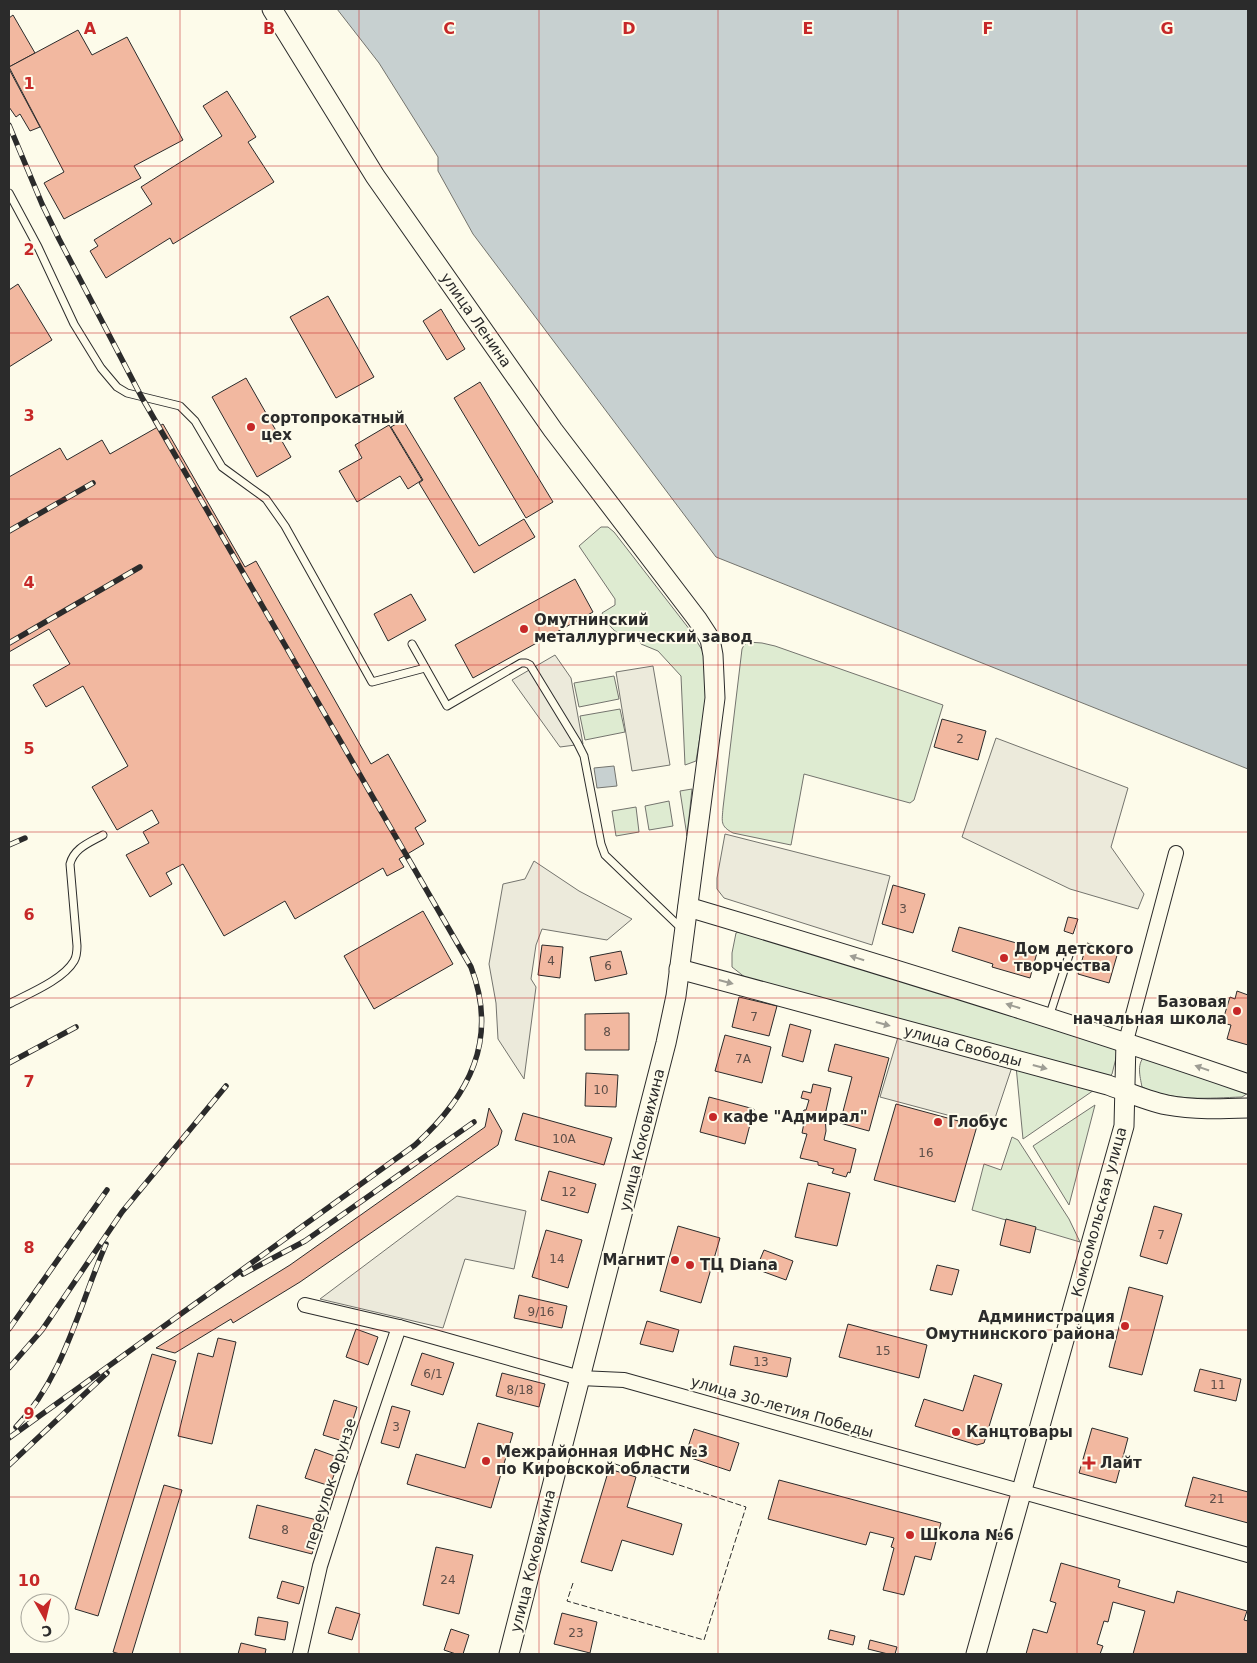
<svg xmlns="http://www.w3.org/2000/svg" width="1257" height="1663" viewBox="0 0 1257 1663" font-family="'DejaVu Sans',sans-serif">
<rect width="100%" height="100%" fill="#fdfbea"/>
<g fill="#deebd1" stroke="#74746e">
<path d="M601,527H608L614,532L690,630L702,650L706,664L708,688L696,761L685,765L681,676L658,651L641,644L639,638C617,635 613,633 602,613L615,605V599L579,546Z"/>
<path d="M748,642L762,643L775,646L943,705L914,800L910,803L804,774L791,845L733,833C720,826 722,822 723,808L742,649L744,645Z"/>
<path d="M614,676L619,699L579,707L574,683Z"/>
<path d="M620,709L625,732L585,740L580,716Z"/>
<path d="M692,789L687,836L680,791Z"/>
<path d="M669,801L673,826L649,830L645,806Z"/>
<path d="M636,807L639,832L616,836L612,811Z"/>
<path d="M740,931L838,960L1118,1050L1112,1074L1108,1078L746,978L732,967V953L736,933Z"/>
<path d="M1146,1055L1248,1093L1242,1097C1209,1098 1173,1102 1142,1087C1140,1076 1136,1063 1146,1055Z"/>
<path d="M1016,1066L1097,1088L1023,1139Z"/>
<path d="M1095,1105L1069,1205L1033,1146Z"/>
<path d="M1012,1137L1018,1140L1069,1219L1080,1242L972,1210L984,1164L1001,1170Z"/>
</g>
<g fill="#eceadb" stroke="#74746e">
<path d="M555,655L571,678L583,744L560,747L512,680Z"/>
<path d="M653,666L670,765L632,771L616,672Z"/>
<path d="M996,738L1128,788L1111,847L1144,894L1138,909L1070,889L962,837Z"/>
<path d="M725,834L890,876L872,945L724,898L717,889V878Z"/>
<path d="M534,861L579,891L632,919L607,940L542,929L536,945L531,979L536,987L524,1079L498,1039L496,1003L489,964L503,884L525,879Z"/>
<path d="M898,1037L1012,1067L992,1127L880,1097Z"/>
<path d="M457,1196L526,1211L514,1269L465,1259L443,1328L320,1299Z"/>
</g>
<g fill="#c7d0d0" stroke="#74746e">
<path d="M337,9H1248V769L716,557L473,234L438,171V157L379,63Z"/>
<path d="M614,766L617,786L597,788L594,768Z"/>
</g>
<g fill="#f2b8a0" stroke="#2b2b2b">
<path d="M13,15L35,53L9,67V18Z"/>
<path d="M78,30L92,55L127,37L183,140L134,166L141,178L64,219L44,183L64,172L9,67Z"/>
<path d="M9,69L40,127L30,131L20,114L16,117L9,107Z"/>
<path d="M227,91L256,137L248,142L274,182L173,244L170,238L106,278L90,251L98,246L94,240L152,204L141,187L222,136L203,106Z"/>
<path d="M18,284L52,340L9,367V290Z"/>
<path d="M328,296L374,377L336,398L290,317Z"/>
<path d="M441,309L465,349L447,360L423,321Z"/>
<path d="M246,378L291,457L257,477L212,397Z"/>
<path d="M480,382L553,502L526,518L454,398Z"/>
<path d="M403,420L479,546L524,519L535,537L474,573L419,483L423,480L391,427Z"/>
<path d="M163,424L245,567L256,561L371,764L388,754L426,821L415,828L424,844L399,859L404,867L387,876L383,868L295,919L285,901L224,936L183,864L166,873L172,884L150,897L126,855L149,843L143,832L159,823L152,810L117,830L92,787L128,766L83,686L46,707L33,685L70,664L49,629L9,652V477L60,448L67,460L102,440L110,454Z"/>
<path d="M389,425L422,480L408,489L400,476L357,502L339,471L362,458L355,445Z"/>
<path d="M575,579L593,612L473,678L455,645Z"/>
<path d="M411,594L426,620L388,641L374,614Z"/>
<path d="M942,719L986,731L978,760L934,747Z"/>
<path d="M893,885L925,894L913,933L882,924Z"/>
<path d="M423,911L453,964L374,1009L344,956Z"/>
<path d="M1068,917L1078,919L1073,934L1064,931Z"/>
<path d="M959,927L1038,949L1030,978L992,967L993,964L952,951Z"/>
<path d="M1087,943L1118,952L1109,983L1078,974Z"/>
<path d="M542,945L563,947L560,978L538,975Z"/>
<path d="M621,951L627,974L595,981L590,957Z"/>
<path d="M1237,991L1248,995V1045L1227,1039L1231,1025L1222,1023L1230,997L1235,999Z"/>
<path d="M739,997L777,1006L769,1036L732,1027Z"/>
<path d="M629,1013V1050H585V1014Z"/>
<path d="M790,1024L811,1030L803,1062L782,1056Z"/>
<path d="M725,1035L771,1047L762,1083L715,1071Z"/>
<path d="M835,1044L889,1058L869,1131L840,1123L852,1077L828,1071Z"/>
<path d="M586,1073L618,1075L616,1107L585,1106Z"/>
<path d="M813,1084L831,1088L825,1115L826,1131L824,1140L856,1149L850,1173L848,1172L846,1177L832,1173L834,1169L818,1165V1162L800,1158L807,1134L802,1133L804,1123L799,1119L804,1110H806L809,1100L801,1098L803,1091L811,1093Z"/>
<path d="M709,1097L754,1109L745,1144L700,1132Z"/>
<path d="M896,1104L977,1126L955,1202L874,1180Z"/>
<path d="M489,1108L502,1131L498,1145L300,1282L233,1323L231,1319L175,1353L156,1348L290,1265L485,1127Z"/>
<path d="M523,1113L612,1138L604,1165L515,1140Z"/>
<path d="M549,1171L596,1184L588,1213L541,1200Z"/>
<path d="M808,1183L850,1193L837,1246L795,1237Z"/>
<path d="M1154,1206L1182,1214L1167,1264L1140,1256Z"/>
<path d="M1006,1219L1036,1227L1030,1253L1000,1245Z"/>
<path d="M678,1226L720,1238L701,1303L660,1291Z"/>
<path d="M546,1230L582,1240L568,1288L532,1277Z"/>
<path d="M764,1250L793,1261L786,1280L756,1269Z"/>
<path d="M937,1265L959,1270L952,1295L930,1290Z"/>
<path d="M1129,1287L1163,1296L1142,1375L1109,1367Z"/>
<path d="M519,1295L567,1306L562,1328L514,1318Z"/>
<path d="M647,1321L679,1330L673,1352L640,1344Z"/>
<path d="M848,1324L927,1345L919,1378L839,1357Z"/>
<path d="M356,1329L378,1337L368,1365L346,1357Z"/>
<path d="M218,1338L236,1342L212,1444L178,1436L198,1353L213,1357Z"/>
<path d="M734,1346L791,1358L787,1377L730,1365Z"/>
<path d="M422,1353L454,1363L443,1395L411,1385Z"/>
<path d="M152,1354L176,1361L98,1616L75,1609Z"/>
<path d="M1200,1369L1241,1379L1236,1401L1194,1391Z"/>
<path d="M502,1373L545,1384L539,1407L496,1396Z"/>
<path d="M974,1375L1002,1384L984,1443L977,1445L915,1426L924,1399L963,1411Z"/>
<path d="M334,1400L357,1407L346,1442L323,1435Z"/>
<path d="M392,1406L410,1411L399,1448L381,1443Z"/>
<path d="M478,1423L513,1433L491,1508L407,1484L416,1454L465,1468Z"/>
<path d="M1092,1428L1128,1438L1116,1483L1079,1473Z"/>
<path d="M694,1429L739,1443L730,1471L685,1456Z"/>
<path d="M315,1449L340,1458L330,1486L305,1478Z"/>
<path d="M609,1469L636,1477L627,1507L682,1524L673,1555L622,1540L612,1571L581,1562Z"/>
<path d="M1193,1477L1248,1492V1523L1185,1506Z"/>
<path d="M779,1480L941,1523L931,1560L915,1556L904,1595L883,1590L894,1548L891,1547L894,1538L870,1532L866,1545L768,1519Z"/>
<path d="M164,1485L182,1490L132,1654H120L113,1652Z"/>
<path d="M257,1505L321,1521L312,1554L249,1538Z"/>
<path d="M436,1547L473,1555L459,1614L423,1605Z"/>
<path d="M1061,1563L1120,1580L1118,1587L1174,1603L1177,1591L1247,1611L1244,1620L1248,1621V1654H1133L1145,1611L1113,1602L1108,1622L1104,1621L1097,1644L1103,1646L1100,1654H1026L1033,1629L1047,1633L1056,1603L1050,1601Z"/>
<path d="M282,1581L304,1587L299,1604L277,1598Z"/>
<path d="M336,1607L360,1614L352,1640L328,1633Z"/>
<path d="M562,1613L597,1622L590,1653L554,1644Z"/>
<path d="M258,1617L288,1622L285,1640L255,1635Z"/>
<path d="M451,1629L469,1635L463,1654H456L444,1650Z"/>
<path d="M830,1630L855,1636L853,1645L828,1639Z"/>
<path d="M870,1640L897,1647L895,1654H888L868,1649Z"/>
<path d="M241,1643L266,1649L265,1654H238Z"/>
</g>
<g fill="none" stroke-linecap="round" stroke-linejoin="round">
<defs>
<g id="lane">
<path d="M9,193L38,247L74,324L101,368L117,387L127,393L180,406L195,421L222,467L266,499L285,526L372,682L425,668"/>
<path d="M412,644L447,706L521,663H526L530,665L577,742L584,756L601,844L605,855L682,929"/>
<path d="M9,1004C28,994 63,980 74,961C77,956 77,951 77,946L70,864C74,848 89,843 103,835"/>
<path d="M1049,1017L1071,949"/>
</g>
<g id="street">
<path d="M1126,1041L1176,853"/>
<path d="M305,1305L399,1327L580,1378L624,1380L1248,1555"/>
<path d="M300,1654L320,1566L347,1481L399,1327"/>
</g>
<g id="secondary">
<path d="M272,9L375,176L553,430L697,619L710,639L713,655L715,698L676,996L666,1043L509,1654"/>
<path d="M688,907C876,963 1063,1020 1248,1084"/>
<path d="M679,969L1108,1085C1127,1092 1147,1101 1167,1105C1194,1110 1221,1109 1248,1108"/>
<path d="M976,1654L1124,1126L1126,1041"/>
</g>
</defs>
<use href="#lane" stroke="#2b2b2b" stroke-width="9"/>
<use href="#street" stroke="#2b2b2b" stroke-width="16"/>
<use href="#secondary" stroke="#2b2b2b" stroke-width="21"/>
<use href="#lane" stroke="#fdfbea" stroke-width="7"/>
<use href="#street" stroke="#fdfbea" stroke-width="14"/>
<use href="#secondary" stroke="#fdfbea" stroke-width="19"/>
<defs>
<g id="rail">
<path d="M9,125L42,204L59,239L141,396L471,967C499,1040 469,1096 415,1145L9,1438"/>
<path d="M9,531L93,483"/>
<path d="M9,643L140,567"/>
<path d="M9,845L25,838"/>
<path d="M9,1063L76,1027"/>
<path d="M243,1274L305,1241L474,1122"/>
<path d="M9,1329L107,1190"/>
<path d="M9,1368L42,1330L122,1212L226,1086"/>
<path d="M16,1427C64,1377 79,1306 106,1244"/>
<path d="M9,1465L107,1373"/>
</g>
</defs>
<use href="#rail" stroke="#2b2b2b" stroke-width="5.5"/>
<use href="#rail" stroke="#fdfbea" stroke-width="4" stroke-dasharray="11" stroke-linecap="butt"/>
<path stroke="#2b2b2b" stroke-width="1" stroke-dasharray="6 2.5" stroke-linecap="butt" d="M573,1583L567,1601L704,1640L746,1507L612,1463"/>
</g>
<defs><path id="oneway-solid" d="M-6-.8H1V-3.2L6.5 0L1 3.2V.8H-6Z" transform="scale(1.25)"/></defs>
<g fill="#9e9d94">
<use href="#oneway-solid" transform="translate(857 958) rotate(-163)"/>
<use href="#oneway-solid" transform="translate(726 982) rotate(15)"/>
<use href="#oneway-solid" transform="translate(1013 1006) rotate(-163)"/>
<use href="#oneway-solid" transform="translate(883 1024) rotate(15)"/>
<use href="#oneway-solid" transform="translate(1040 1067) rotate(15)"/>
<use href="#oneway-solid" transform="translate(1202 1068) rotate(-161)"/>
</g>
<path fill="none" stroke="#c62828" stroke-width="1" stroke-opacity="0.55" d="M180,9V1654M359,9V1654M539,9V1654M718,9V1654M898,9V1654M1077,9V1654M9,166H1248M9,333H1248M9,499H1248M9,665H1248M9,832H1248M9,998H1248M9,1164H1248M9,1330H1248M9,1497H1248"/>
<g fill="#c62828" stroke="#fdfbea" stroke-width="2">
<circle cx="251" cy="427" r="5"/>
<circle cx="524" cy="629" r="5"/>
<circle cx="1004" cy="958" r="5"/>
<circle cx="1237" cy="1011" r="5"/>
<circle cx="713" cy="1117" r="5"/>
<circle cx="938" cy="1122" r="5"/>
<circle cx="675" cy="1260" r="5"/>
<circle cx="690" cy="1265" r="5"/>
<circle cx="1125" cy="1326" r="5"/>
<circle cx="956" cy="1432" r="5"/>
<circle cx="486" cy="1461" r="5"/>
<path d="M1086.5 1455.5h5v5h5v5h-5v5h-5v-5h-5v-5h5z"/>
<circle cx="910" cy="1535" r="5"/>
</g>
<g text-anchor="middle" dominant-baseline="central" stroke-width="4" stroke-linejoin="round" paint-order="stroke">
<g font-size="12" fill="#5d4e48">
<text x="960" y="739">2</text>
<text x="903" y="909">3</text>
<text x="551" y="961">4</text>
<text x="608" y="966">6</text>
<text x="754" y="1017">7</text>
<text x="607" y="1032">8</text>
<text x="743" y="1059">7А</text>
<text x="601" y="1090">10</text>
<text x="564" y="1139">10А</text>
<text x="926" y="1153">16</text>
<text x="569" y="1192">12</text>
<text x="1161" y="1235">7</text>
<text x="557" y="1259">14</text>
<text x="541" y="1312">9/16</text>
<text x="883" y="1351">15</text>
<text x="761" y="1362">13</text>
<text x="433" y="1374">6/1</text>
<text x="1218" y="1385">11</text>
<text x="520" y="1390">8/18</text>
<text x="396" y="1427">3</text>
<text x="1217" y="1499">21</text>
<text x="285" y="1530">8</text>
<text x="448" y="1580">24</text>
<text x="576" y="1633">23</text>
</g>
<g font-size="15" fill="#2b2b2b" stroke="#fdfbea">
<text transform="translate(476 320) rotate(55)">улица Ленина</text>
<text transform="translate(963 1046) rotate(15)">улица Свободы</text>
<text transform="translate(642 1140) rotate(-76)">улица Коковихина</text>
<text transform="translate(1099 1212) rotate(-75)">Комсомольская улица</text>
<text transform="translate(782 1407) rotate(16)">улица 30-летия Победы</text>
<text transform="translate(330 1484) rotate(-72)">переулок Фрунзе</text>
<text transform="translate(533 1561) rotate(-76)">улица Коковихина</text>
</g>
<g font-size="15" font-weight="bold" fill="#2b2b2b" stroke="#fdfbea" text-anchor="start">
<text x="261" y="418">сортопрокатный<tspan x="261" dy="17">цех</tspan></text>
<text x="534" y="620">Омутнинский<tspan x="534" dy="17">металлургический завод</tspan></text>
<text x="1014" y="949">Дом детского<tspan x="1014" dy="17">творчества</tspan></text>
<text x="1227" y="1002" text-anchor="end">Базовая<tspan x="1227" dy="17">начальная школа</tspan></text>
<text x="723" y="1117">кафе "Адмирал"</text>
<text x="948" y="1122">Глобус</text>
<text x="665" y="1260" text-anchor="end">Магнит</text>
<text x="700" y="1265">ТЦ Diana</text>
<text x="1115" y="1317" text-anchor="end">Администрация<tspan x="1115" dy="17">Омутнинского района</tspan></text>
<text x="966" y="1432">Канцтовары</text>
<text x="496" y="1452">Межрайонная ИФНС №3<tspan x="496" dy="17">по Кировской области</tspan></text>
<text x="1100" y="1463">Лайт</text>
<text x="920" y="1535">Школа №6</text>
</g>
</g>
<g font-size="16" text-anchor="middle" font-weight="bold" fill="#c62828" stroke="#fdfbea" stroke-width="4" stroke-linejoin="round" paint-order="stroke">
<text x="90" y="34">A</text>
<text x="269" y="34">B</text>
<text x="449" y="34">C</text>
<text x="629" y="34">D</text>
<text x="808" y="34">E</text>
<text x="988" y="34">F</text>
<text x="1167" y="34">G</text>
<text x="29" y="89">1</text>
<text x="29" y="255">2</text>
<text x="29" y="421">3</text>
<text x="29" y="588">4</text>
<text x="29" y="754">5</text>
<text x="29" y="920">6</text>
<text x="29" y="1087">7</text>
<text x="29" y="1253">8</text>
<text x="29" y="1419">9</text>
<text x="29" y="1586">10</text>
</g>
<rect width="1257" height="1663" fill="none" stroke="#2b2b2b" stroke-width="20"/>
<g transform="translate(45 1618) rotate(172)"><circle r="24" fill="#fdfbea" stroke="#a9a89e"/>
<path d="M0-4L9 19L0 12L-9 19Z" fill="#c62828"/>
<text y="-8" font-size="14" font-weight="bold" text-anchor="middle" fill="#2b2b2b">С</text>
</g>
</svg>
